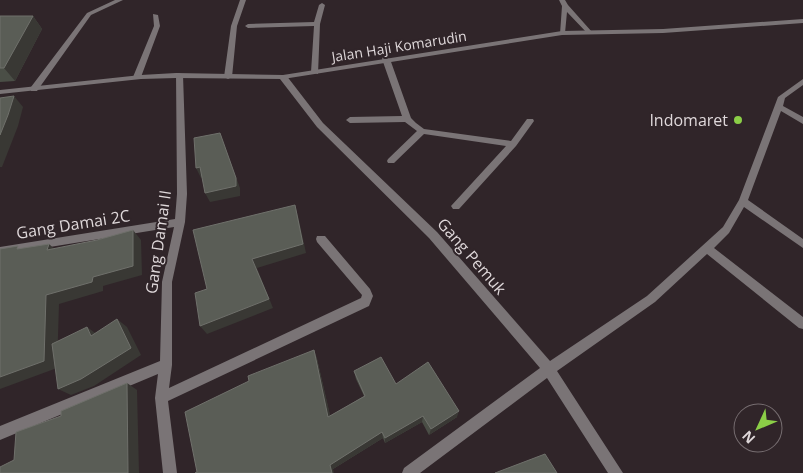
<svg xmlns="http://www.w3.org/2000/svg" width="803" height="473" viewBox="0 0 803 473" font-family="'Open Sans',sans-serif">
<rect width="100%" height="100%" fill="#302529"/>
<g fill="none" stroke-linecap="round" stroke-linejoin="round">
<g fill="#7a7476" fill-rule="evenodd">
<path d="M115,0H123L91,15L37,91H31V87L87,13Z"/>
<path d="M240,0H246L237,26L232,77L228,79L224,77L231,26Z"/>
<path d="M559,0H565L568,5L592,32V34H588L567,12L565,33L560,34L562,6Z"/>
<path d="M322,3L325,5L320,24L318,74L311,72L314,26L248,28L245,26L248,24L314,22L319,5Z"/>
<path d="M153,14L158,15L160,26L141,77L137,79H134L133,77L154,26Z"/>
<path d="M383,57L390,59L411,118L416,123L424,129L511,141L527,119H533L534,121L516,146L459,209H453L451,206L506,146L424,134L394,163H388L387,161L388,159L417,131L405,122L350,123L346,120L350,117L402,116L382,59Z"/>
<path d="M176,73H179L183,75L187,194L185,222L172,282V365L169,388L361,298L362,295L317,242L316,239L317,236H325L370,289L373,296L369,306L168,401L177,473H163L155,398L158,374L0,440V426L160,361L162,282L174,227L0,255V247L175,219L177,194Z"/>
<path d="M280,75H286L323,123L437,232L550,361L647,296L723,227L739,200L778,97L803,79V85L785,98L783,106L803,117V124L781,111L748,200L803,239V248L744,207L729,233L714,248L803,317V329L799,328L707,254L655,302L557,371L623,473H608L547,378L420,473H402L404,468L540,368L429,238L317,127L280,79Z"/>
</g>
<path fill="#7a7476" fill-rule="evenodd" d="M803,19V23L663,33L562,35L283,79L176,78L141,79L0,94V90L141,75L176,73L283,75L562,31L663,29Z"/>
</g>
<g fill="#4a4e46">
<path d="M0,16H33L42,29L15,81L0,82Z"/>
<path d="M314,350L317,359L330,416L364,396L356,379L354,371L396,384L457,417L429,435L422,422L385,443L383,438L333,469L197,472Z"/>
</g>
<g fill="#393834">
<path d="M33,16L42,29L15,81L4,68Z"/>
<path d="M14,96L23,107L18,126L2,167H0V135Z"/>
<path d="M220,133L240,188V196L210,202L205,193Z"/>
<path d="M200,167L205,177L201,178L196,168Z"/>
<path d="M295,205L298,216L306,253L257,268L273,308L207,334L200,326Z"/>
<path d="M133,230L141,240L142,275L103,286V291L59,304L57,368L0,389V377L46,295L93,277Z"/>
<path d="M49,244L60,254L47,250Z"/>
<path d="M117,319L127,327L141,355L94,386L71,395L58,389Z"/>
<path d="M87,327L98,335L91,336Z"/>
<path d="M314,350L317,359L332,423L328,417Z"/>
<path d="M127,383L137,390L139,473H128Z"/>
<path d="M459,411L457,417L429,435L431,429Z"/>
<path d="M423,416L422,422L385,443V438Z"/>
<path d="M382,432L383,438L333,469L334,473H332L330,465Z"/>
</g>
<g fill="#5a5d56" stroke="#6f706b">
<path d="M0,16H33L4,68H0Z"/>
<path d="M14,96L8,115L0,135V98Z"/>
<path d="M220,133L236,178V186L205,193L200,167L196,168L194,138Z"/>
<path d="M295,205L303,244L252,259L269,299L200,326L195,293L207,289L193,230Z"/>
<path d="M133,230V266L93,277L92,282L46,295L44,361L0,377V249L18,246L17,249L49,244L47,250L97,240Z"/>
<path d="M117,319L131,348L81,379L58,389L52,344L87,327L91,336Z"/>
<path d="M314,350L328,417L365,396L354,371L381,357L396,384L428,362L459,411L431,429L423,416L385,438L382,432L330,465L332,473H195L197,472L185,412L249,381L248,376Z"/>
<path d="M127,383L128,473H0V467L14,460L16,432L61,416V411Z"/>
<path d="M545,454L557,473H495Z"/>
</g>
<circle fill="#8bce47" stroke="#302529" stroke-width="2" cx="738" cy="120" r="5"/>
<g text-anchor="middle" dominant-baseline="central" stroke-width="4" stroke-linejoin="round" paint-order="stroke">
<g font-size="14" fill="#dfd8da" stroke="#302529">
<text transform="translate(399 46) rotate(-9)">Jalan Haji Komarudin</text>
</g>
<g font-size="16" fill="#dfd8da" stroke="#302529" text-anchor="end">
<text x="728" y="120">Indomaret</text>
</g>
<g font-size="16" fill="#dfd8da" stroke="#302529">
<text transform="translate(73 224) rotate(-9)">Gang Damai 2C</text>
<text transform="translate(158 242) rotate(-82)">Gang Damai II</text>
<text transform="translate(472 256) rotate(49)">Gang Pemuk</text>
</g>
</g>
<g transform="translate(758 428) rotate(226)"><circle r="24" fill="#302529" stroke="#766d70"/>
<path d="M0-4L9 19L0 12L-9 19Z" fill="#8bce47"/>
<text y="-8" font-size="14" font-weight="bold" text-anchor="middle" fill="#dfd8da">N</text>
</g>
</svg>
